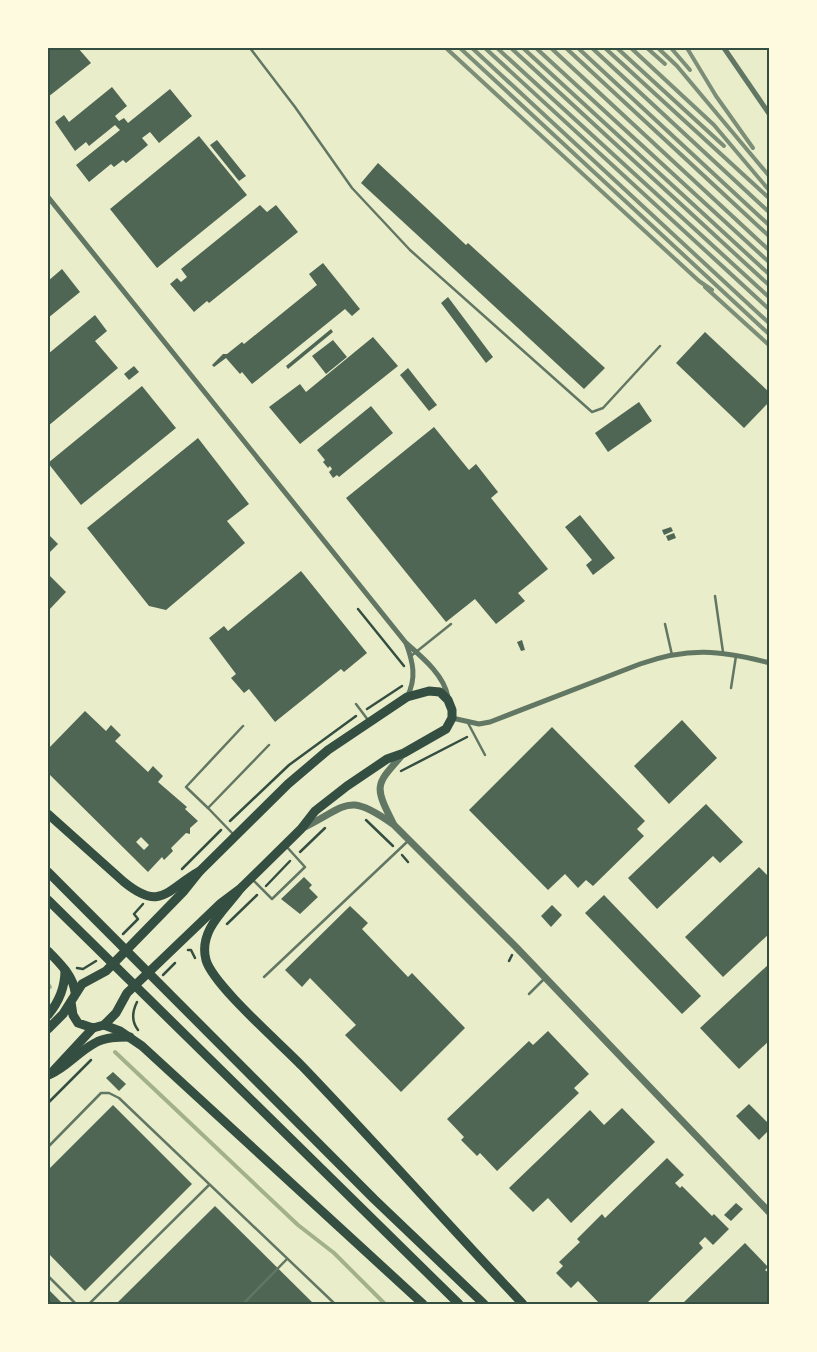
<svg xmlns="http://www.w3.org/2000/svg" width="817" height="1352" viewBox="0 0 817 1352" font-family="Spectral,serif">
<rect width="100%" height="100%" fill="#e9edc9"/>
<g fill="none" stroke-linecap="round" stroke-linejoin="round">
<g stroke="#a3b18a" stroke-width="4">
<path d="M48,984L50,987"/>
<path d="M115,1052L298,1225L334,1253L385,1304"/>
</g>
</g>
<g fill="#4f6655" fill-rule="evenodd">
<path d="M48,48H78L91,63L48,97Z"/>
<path d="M112,87L127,106L115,116L119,121L124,118L128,123L170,89L192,116L159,143L150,132L142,138L148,145L126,163L123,160L114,167L111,164L89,182L76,165L120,130L115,125L89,146L86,142L75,151L55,122L64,115L69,122Z"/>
<path d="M199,136L247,195L157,268L110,209Z"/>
<path d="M217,140L246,176L239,181L210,145Z"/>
<path d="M378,163L466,245L468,243L605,368L584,389L361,183Z"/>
<path d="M260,205L267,212L276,205L298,232L209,303L207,301L194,312L170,284L177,278L181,282L187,277L181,269Z"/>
<path d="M323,263L360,309L352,316L345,309L252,384L242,372L240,374L226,358L214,367L212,365L223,354H227L242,342L244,344L317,285L309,274Z"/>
<path d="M62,269L80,292L48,318V281Z"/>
<path d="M448,297L493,357L486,363L441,303Z"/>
<path d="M95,315L107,331L95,341L118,368L48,426V354Z"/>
<path d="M331,329L333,332L288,369L286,366Z"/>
<path d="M705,332L770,393V401L744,428L676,363Z"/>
<path d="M373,337L398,366L300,444L269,407L300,384L306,392Z"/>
<path d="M333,340L347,357L326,374L312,356Z"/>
<path d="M134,366L139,372L129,380L124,374Z"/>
<path d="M408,368L437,405L429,411L400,375Z"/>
<path d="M142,386L176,428L81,505L48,463Z"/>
<path d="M639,402L652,421L608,452L595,433Z"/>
<path d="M371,406L393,433L339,477L337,475L333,478L329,472L332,469L330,466L328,468L323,462L325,460L317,450Z"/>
<path d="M434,427L469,470L476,464L498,492L491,498L548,569L518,593L525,601L496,624L475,599L446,622L346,498Z"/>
<path d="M198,438L249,504L227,521L245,543L166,610L149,606L87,528Z"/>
<path d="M580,515L615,558L593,575L586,565L592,560L565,527Z"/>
<path d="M671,527L673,531L664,535L662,530Z"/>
<path d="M674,533L676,538L668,541L666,536Z"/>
<path d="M48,534L58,544L48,554Z"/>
<path d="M301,571L367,653L344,672L341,669L275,722L249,689L244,693L231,678L236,674L209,638L224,626L228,631Z"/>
<path d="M48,574L66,592L48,611Z"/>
<path d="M522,640L525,650L521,651L517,642Z"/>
<path d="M85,711L106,731L111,725L121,735L115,741L148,772L153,766L163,776L158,782L187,807L185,809L198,821L190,828V834L186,833L171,848L173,851L164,860L162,857L148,872L48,773V749ZM141,837L149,845L144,850L136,842Z"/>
<path d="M682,720L717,758L669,804L634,766Z"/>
<path d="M552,727L645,821L637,829L644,836L593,886L586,880L578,888L565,874L548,890L469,810Z"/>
<path d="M706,804L743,842L720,863L713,856L657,909L628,878Z"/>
<path d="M759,867L770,878V933L723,977L685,937Z"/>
<path d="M304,877L312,885L309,888L318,897L300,914L281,899Z"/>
<path d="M604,895L701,996L682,1014L585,913Z"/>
<path d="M552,905L562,915L551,927L541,916Z"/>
<path d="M350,906L368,923L362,929L408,977L412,973L465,1028L401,1092L345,1035L356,1025L310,978L302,987L285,970Z"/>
<path d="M770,963V1040L739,1069L700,1028Z"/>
<path d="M548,1031L589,1074L574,1088L579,1093L497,1171L480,1153L477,1156L461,1140L464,1137L447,1119L529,1041L533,1045Z"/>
<path d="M113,1072L126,1084L119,1091L106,1078Z"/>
<path d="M749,1104L770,1125V1129L759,1140L736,1116Z"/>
<path d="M113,1105L192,1184L85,1291L48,1253V1170Z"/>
<path d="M622,1108L655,1142L571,1223L548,1198L533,1212L509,1188L590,1110L604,1125Z"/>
<path d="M667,1158L684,1175L675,1183L680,1188L682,1186L712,1216L714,1214L729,1229L713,1245L705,1237L699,1243L703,1248L646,1304H600L578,1281L571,1288L556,1273L563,1266L559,1262L580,1242L577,1239L602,1214L605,1218Z"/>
<path d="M736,1203L743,1209L731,1221L724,1215Z"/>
<path d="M215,1206L314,1304H116Z"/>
<path d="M745,1243L768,1267L765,1270L770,1274V1304H682Z"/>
<path d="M48,1289L63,1304H48Z"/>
</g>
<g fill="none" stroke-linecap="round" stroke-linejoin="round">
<g stroke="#344e41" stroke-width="2.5">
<path d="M358,609L404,666"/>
<path d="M367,709L402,686"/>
<path d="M401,771L467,737"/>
<path d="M366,820L393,846"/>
<path d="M230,821L289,765L356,716"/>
<path d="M300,852L325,828"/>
<path d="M402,855L408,862"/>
<path d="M182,869L221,830"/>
<path d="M266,886L290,861"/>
<path d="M227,924L257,895"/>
<path d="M123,934L138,919L134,914L143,904"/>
<path d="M188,950H191L195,958"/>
<path d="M509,961L512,955"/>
<path d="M77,968L83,969L96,961"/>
<path d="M163,975L175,963"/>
<path d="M137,1002C132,1012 131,1021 138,1030"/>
<path d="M48,1103L91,1060"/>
</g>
<g stroke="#617663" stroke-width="2.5">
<path d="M250,48L295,107L352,188L410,250L592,412L603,408L660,346"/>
<path d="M715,596L723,652"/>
<path d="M665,624L672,655"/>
<path d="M411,656L451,624"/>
<path d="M731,688L736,656"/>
<path d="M356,704L368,720"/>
<path d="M468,723L485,755"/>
<path d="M208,808L186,787L243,726"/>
<path d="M234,835L208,808L269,745"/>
<path d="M252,879L272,899L305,867L286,846"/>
<path d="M264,977L408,841"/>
<path d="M529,994L544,979"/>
<path d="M48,1147L101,1093H109L119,1098L335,1304"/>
<path d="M48,1276L76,1304"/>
<path d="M89,1304L209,1185"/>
<path d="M243,1304L287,1259"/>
</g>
<g stroke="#617663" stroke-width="5">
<path d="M724,48L770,115"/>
<path d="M48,197L406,643C422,657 444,675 448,697"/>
<path d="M406,643C413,662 417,678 407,697"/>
<path d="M452,718L479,724L490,722L640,664C688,647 720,650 770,663"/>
</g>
<g stroke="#617663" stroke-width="7">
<path d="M393,823C373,784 376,785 404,753"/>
<path d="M303,828C348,806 347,791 394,825L516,947L770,1213"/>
</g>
<g stroke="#344e41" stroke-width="9">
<path d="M48,1029L63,1014L82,984L106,971L184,891L200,871L288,784L328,750L407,697L429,691L440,692L448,700L452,710V718L446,729L404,753L387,759L347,786L315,811L301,829L241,888L221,903L127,993L116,1013L104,1025L93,1028L78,1023L73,1015L71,1002"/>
<path d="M54,1070L93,1028"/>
</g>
<g stroke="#344e41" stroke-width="9">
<path d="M48,814L124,882C161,912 166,890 200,871"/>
<path d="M48,872L374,1199L484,1304"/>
<path d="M241,888C226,909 198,930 206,960C213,985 281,1044 302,1066C377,1144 449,1226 523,1304"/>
<path d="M48,900L459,1304"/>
<path d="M48,951C59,963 73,975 75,992"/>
<path d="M48,1015C59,1002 65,987 65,970"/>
<path d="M104,1025L120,1031L142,1046L423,1304"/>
<path d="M49,1075C67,1067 78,1052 95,1043C105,1037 118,1037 130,1037"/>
</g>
<g stroke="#7c8e77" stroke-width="4">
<path d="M446,48L699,281L712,290"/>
<path d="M460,48L770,335"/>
<path d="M472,48L770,324"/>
<path d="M485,48L770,310"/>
<path d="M497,48L770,298"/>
<path d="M511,48L770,286"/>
<path d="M523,48L770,275"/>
<path d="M536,48L770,263"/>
<path d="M551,48L770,251"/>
<path d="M566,48L770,237"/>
<path d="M578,48L770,226"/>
<path d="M592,48L770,213"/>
<path d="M605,48L770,199"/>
<path d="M617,48L724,146"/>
<path d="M631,48L714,125L768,189"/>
<path d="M647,48L665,64"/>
<path d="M658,48L677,66L770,177"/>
<path d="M671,48L690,70"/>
<path d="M687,48L716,96L753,148"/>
<path d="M705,287L770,346"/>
</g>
</g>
<rect width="817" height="1352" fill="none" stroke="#fefae0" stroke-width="98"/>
<rect x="49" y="49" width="719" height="1254" fill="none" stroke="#344e41" stroke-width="2"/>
</svg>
